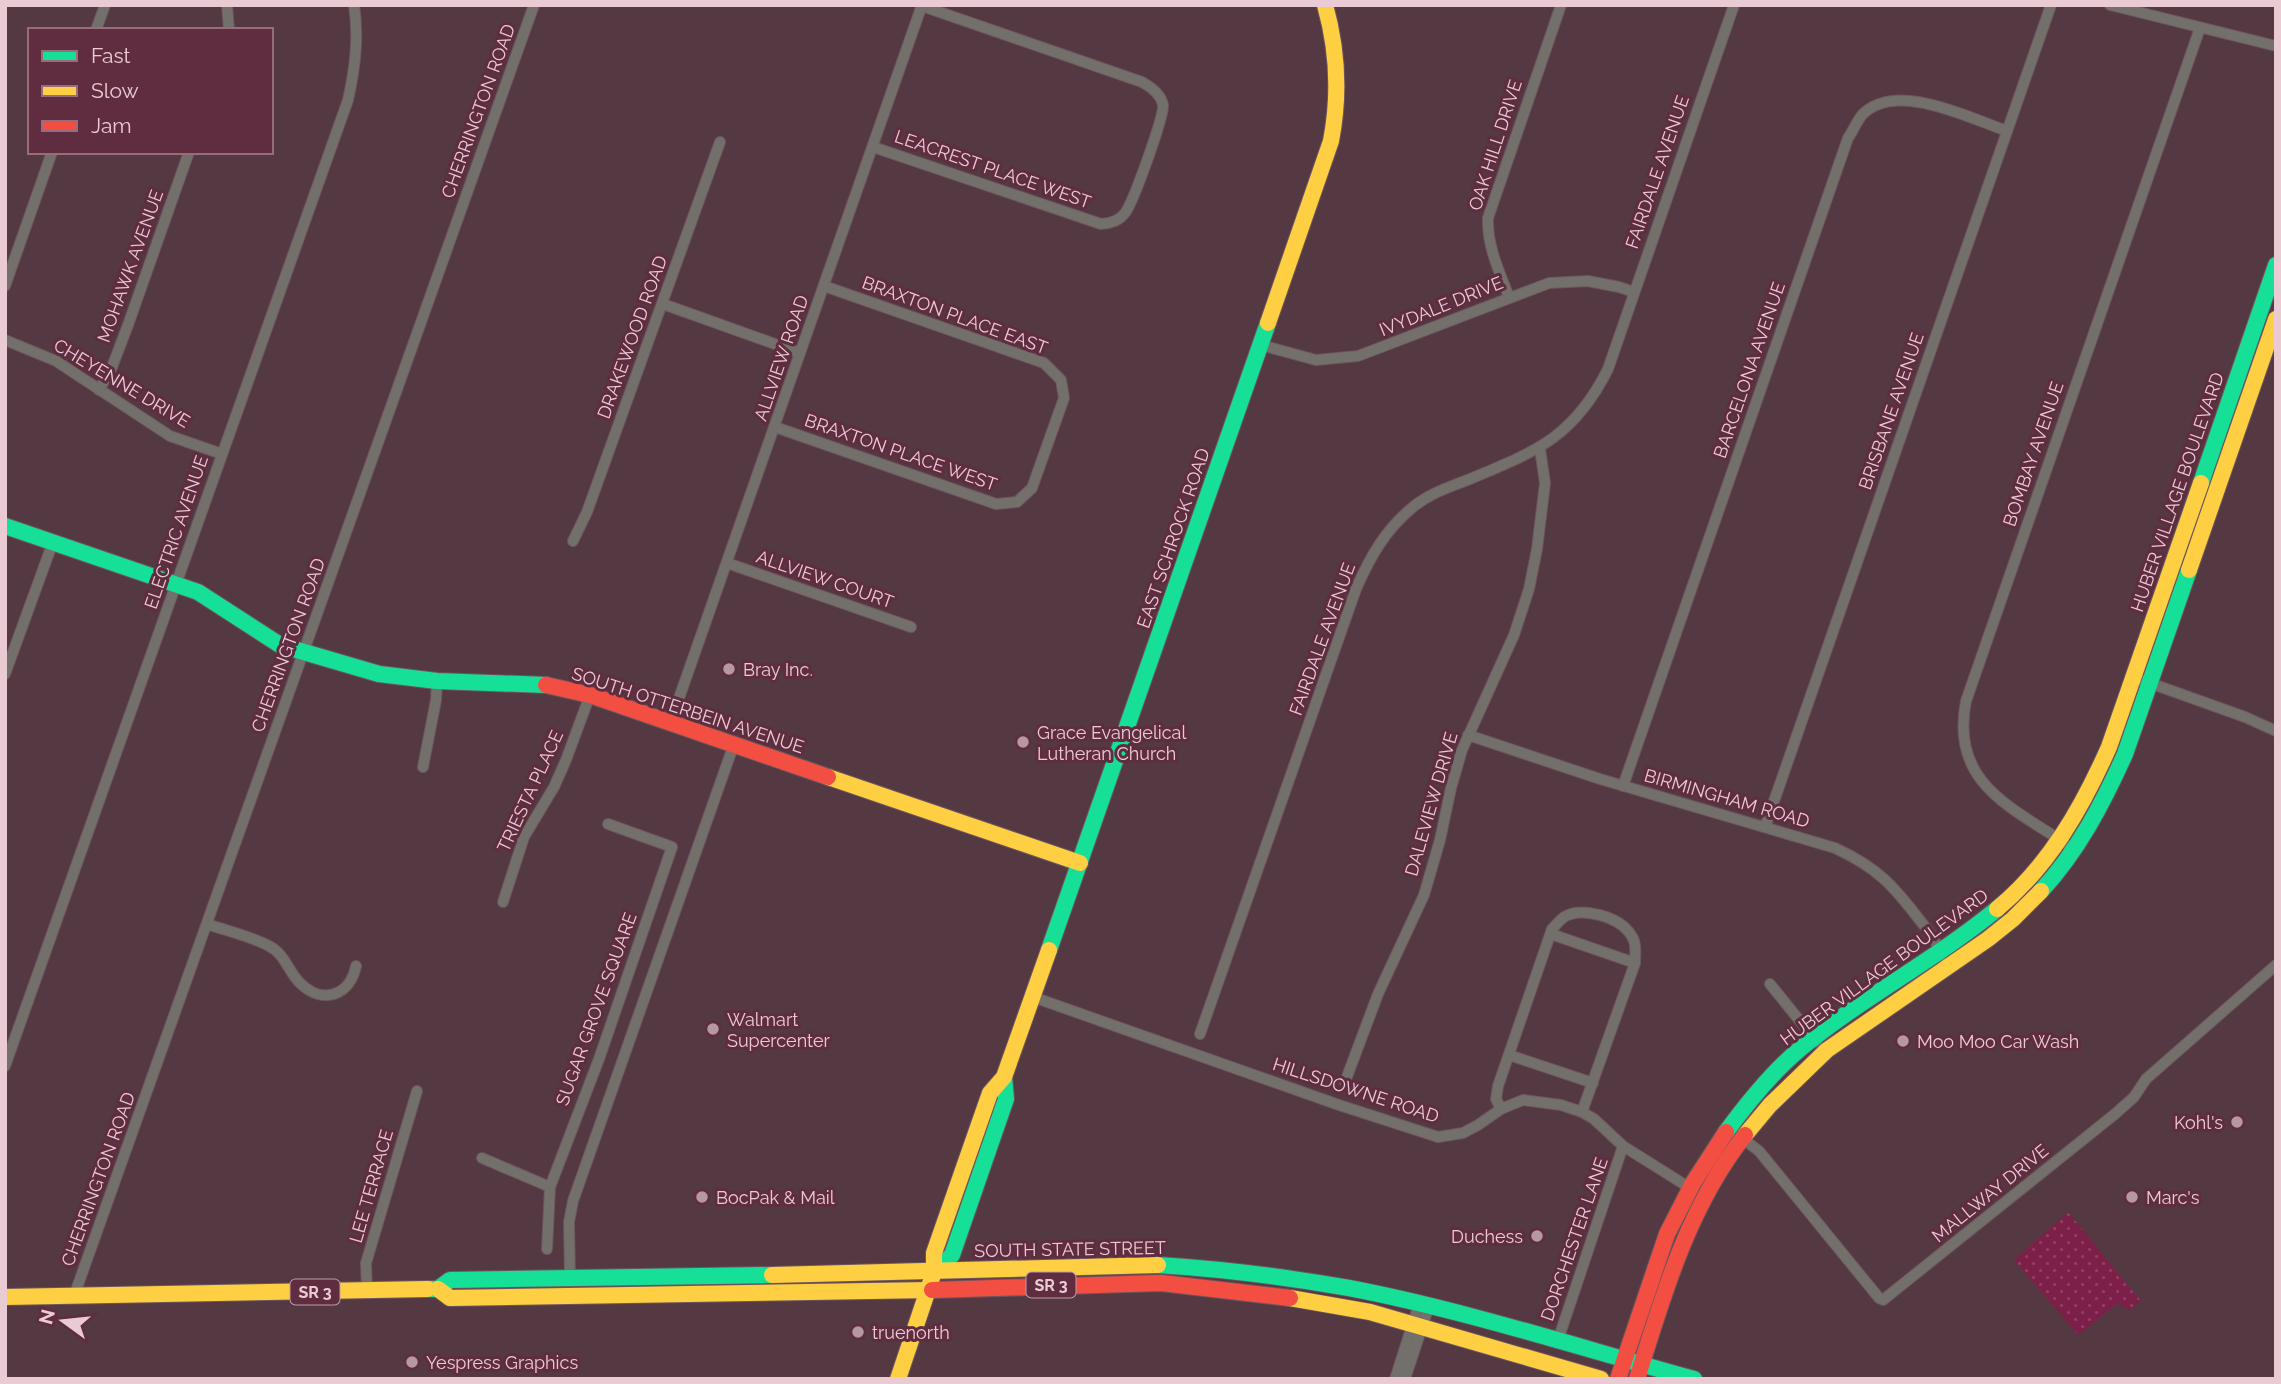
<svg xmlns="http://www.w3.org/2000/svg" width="2281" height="1384" viewBox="0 0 2281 1384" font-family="Raleway,sans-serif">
<defs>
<pattern id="grass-dots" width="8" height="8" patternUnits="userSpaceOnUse" patternTransform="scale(1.75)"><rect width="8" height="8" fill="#7d2049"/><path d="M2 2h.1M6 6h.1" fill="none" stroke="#903f62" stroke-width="1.8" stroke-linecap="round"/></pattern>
</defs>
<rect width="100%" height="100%" fill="#543842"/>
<path fill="url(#grass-dots)" d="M2068,1212L2141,1301L2129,1310L2118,1303L2078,1335L2014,1260Z"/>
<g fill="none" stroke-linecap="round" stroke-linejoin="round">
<defs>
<g id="street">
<path d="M227,5L229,30"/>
<path d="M2110,5L2276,46"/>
<path d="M96,30L105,5"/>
<path d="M873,147L1101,224C1111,223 1119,221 1125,213C1133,203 1164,117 1163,105C1161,94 1151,87 1142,82L922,6"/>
<path d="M5,286L52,152"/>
<path d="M1509,297C1499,271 1487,246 1488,218L1561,5"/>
<path d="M663,304L800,353"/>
<path d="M5,340L56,361L170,436L222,454"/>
<path d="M1261,345L1316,360L1358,356L1549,283L1588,281L1619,287L1634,292"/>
<path d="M99,390L112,367L128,325L189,152"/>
<path d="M775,427L996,504L1017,502L1032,488L1064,398L1061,380L1044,363L824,286"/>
<path d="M573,541L587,512L720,142"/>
<path d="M727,563L911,627"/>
<path d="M5,674L53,542"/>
<path d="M2133,677L2245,717L2276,731"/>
<path d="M671,721L922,5"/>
<path d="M1468,735L1600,779L1835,848C1878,868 1893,885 1922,923C1930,933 1938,943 1941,956"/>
<path d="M423,767L436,700L437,681"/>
<path d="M1623,786L1848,138C1853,131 1857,121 1862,115C1896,80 1969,118 2007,131"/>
<path d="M1765,827L2051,5"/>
<path d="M2075,850C2017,809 1949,787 1966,701L2200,28"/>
<path d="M503,902L524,837L554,787L566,760L590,695"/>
<path d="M207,924C227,931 250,936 269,946C285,954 288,971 300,983C322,1005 350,996 356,966"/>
<path d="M1551,934L1635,963"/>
<path d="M1770,984L1817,1042"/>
<path d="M1033,997L1339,1105L1438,1137L1463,1133L1478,1125L1501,1109L1523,1100L1561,1105L1582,1112L1594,1119L1623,1146L1690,1188"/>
<path d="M1200,1034L1356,589C1370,557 1385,530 1413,507C1430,493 1450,487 1470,479C1537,451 1574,437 1608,369L1734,5"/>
<path d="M1509,1055L1593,1083"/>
<path d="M5,1066L348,100C355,68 359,38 354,5"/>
<path d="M1345,1082L1378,994L1424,895L1440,840L1451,788L1462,750L1514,635L1529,589L1537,549L1545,483L1540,449"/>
<path d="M1501,1109L1496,1099L1498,1086L1552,929C1556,925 1560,920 1564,917C1582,906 1620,917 1631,935C1637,943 1635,953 1635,963L1582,1112"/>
<path d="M1742,1138L1759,1151L1879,1298L1883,1300L2115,1114L2134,1097L2146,1079L2276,965"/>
<path d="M482,1158L550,1187"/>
<path d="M547,1249L550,1187L599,1059L672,847L608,824"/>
<path d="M570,1278L569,1222L573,1201L734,744"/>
<path d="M367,1291L366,1263L417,1091"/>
<path d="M74,1296L534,5"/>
<path d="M1557,1343L1623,1146"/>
<path d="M1395,1379L1419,1304"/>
<path d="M1405,1379L1429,1306"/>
</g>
<g id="fast">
<path d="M2201,483L2276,265"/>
<path d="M5,526L198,592L280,645L379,674L437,681L546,685"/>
<path d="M2041,891C2078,851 2103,803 2125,754L2189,570"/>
<path d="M1049,950L1268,323"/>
<path d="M1726,1132C1748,1102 1772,1072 1801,1048C1863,997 1935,960 1997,909"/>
<path d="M1158,1265C1222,1269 1286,1277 1349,1288C1464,1310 1581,1348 1694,1379"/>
<path d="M934,1272L952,1255L1006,1099L1004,1077"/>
<path d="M428,1289H438L450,1280L772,1275"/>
</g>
<g id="slow">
<path d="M1268,323L1331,141C1340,94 1338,51 1325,5"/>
<path d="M2189,570L2276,319"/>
<path d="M828,777L1080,863"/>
<path d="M1997,909C2049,866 2082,808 2109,747L2201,483"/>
<path d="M1745,1135L1770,1105L1827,1050L1988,939L2013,919L2041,891"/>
<path d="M772,1275L1158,1265"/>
<path d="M438,1289L450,1298L932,1290"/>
<path d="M5,1297L428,1289"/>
<path d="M1290,1298L1370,1312L1601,1379"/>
<path d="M898,1379L934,1272V1253L990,1093L1004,1077L1049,950"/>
</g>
<g id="jam">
<path d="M546,685L590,695L828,777"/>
<path d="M932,1290L1161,1283L1290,1298"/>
<path d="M1618,1379L1667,1234L1693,1183L1726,1132"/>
<path d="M1637,1379C1663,1295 1689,1205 1745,1135"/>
</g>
</defs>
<use href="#street" stroke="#6d555d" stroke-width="12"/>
<use href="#fast" stroke="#6d555d" stroke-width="18"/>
<use href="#slow" stroke="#6d555d" stroke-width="18"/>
<use href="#jam" stroke="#6d555d" stroke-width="18"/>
<use href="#street" stroke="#73706b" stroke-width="10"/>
<use href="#fast" stroke="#16e098" stroke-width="16"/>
<use href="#slow" stroke="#ffcf43" stroke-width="16"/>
<use href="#jam" stroke="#f24e42" stroke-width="16"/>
</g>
<g fill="#b698a1" stroke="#5f2d3f" stroke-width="2.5">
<circle cx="729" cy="669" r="7"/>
<circle cx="1023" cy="742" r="7"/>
<circle cx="713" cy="1029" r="7"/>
<circle cx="1903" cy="1041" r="7"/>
<circle cx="2237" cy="1122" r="7"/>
<circle cx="702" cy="1197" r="7"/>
<circle cx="2132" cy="1197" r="7"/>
<circle cx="1537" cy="1236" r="7"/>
<circle cx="858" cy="1332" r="7"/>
<circle cx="412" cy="1362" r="7"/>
</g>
<g text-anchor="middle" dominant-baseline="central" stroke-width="6" stroke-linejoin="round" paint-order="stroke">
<g fill="#5f2d3f" stroke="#c09ca7" stroke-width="2">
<rect x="1026.5" y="1272.5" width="49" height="25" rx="5"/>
<rect x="290.5" y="1279.5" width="49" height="25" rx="5"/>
</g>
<g font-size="16" font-weight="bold" fill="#eacbd4">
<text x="1051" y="1285">SR 3</text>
<text x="315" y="1292">SR 3</text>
</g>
<g font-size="18" fill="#eacbd4" stroke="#5f2d3f">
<text transform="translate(478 111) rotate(-70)">CHERRINGTON ROAD</text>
<text transform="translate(1495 145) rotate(-72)">OAK HILL DRIVE</text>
<text transform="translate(993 169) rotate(19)">LEACREST PLACE WEST</text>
<text transform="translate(1657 172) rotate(-71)">FAIRDALE AVENUE</text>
<text transform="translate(130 266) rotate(-70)">MOHAWK AVENUE</text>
<text transform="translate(1441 306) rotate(-22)">IVYDALE DRIVE</text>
<text transform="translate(955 315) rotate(20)">BRAXTON PLACE EAST</text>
<text transform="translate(632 337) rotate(-70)">DRAKEWOOD ROAD</text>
<text transform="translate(781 358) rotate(-71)">ALLVIEW ROAD</text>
<text transform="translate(1749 370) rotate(-71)">BARCELONA AVENUE</text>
<text transform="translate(122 383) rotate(31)">CHEYENNE DRIVE</text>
<text transform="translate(1891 411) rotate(-71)">BRISBANE AVENUE</text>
<text transform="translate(901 452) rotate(19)">BRAXTON PLACE WEST</text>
<text transform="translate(2033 454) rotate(-71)">BOMBAY AVENUE</text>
<text transform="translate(2177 492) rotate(-71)">HUBER VILLAGE BOULEVARD</text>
<text transform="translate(176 532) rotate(-71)">ELECTRIC AVENUE</text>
<text transform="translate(1173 538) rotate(-71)">EAST SCHROCK ROAD</text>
<text transform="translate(825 579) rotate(19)">ALLVIEW COURT</text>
<text transform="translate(1322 639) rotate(-70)">FAIRDALE AVENUE</text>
<text transform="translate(288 645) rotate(-70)">CHERRINGTON ROAD</text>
<text transform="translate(688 710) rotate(18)">SOUTH OTTERBEIN AVENUE</text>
<text transform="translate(530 791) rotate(-65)">TRIESTA PLACE</text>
<text transform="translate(1727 798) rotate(16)">BIRMINGHAM ROAD</text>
<text transform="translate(1431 804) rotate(-74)">DALEVIEW DRIVE</text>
<text transform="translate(1884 967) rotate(-36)">HUBER VILLAGE BOULEVARD</text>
<text transform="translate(596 1009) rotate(-70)">SUGAR GROVE SQUARE</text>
<text transform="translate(1356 1090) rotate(18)">HILLSDOWNE ROAD</text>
<text transform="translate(98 1179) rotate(-70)">CHERRINGTON ROAD</text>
<text transform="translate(371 1186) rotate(-74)">LEE TERRACE</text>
<text transform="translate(1990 1193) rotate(-39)">MALLWAY DRIVE</text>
<text transform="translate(1574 1239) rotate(-71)">DORCHESTER LANE</text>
<text transform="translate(1070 1249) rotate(-1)">SOUTH STATE STREET</text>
</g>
<g font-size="18" fill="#eacbd4" stroke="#5f2d3f" text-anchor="start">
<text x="743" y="669">Bray Inc.</text>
<text x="1037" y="732">Grace Evangelical<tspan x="1037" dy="21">Lutheran Church</tspan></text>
<text x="727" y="1019">Walmart<tspan x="727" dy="21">Supercenter</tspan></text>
<text x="1917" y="1041">Moo Moo Car Wash</text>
<text x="2223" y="1122" text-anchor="end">Kohl's</text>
<text x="716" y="1197">BocPak &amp; Mail</text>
<text x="2146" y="1197">Marc's</text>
<text x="1523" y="1236" text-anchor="end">Duchess</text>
<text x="872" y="1332">truenorth</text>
<text x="426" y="1362">Yespress Graphics</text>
</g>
</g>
<rect width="2281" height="1384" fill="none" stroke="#eacbd4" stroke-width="14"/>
<rect x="28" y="28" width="245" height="126" fill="#5f2d3f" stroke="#976c7b" stroke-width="2"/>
<rect x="42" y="51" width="35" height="10" fill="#16e098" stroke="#976c7b" stroke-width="2"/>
<text x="91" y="63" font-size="21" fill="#eacbd4">Fast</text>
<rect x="42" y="86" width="35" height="10" fill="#ffcf43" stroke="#976c7b" stroke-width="2"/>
<text x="91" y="98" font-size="21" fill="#eacbd4">Slow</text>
<rect x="42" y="121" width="35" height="10" fill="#f24e42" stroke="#976c7b" stroke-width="2"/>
<text x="91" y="133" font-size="21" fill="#eacbd4">Jam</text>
<g transform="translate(63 1321) rotate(285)" stroke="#5f2d3f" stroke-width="5" paint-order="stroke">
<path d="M0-5L12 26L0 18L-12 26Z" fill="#eacbd4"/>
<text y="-10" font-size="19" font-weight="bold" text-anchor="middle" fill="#eacbd4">N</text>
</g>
</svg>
